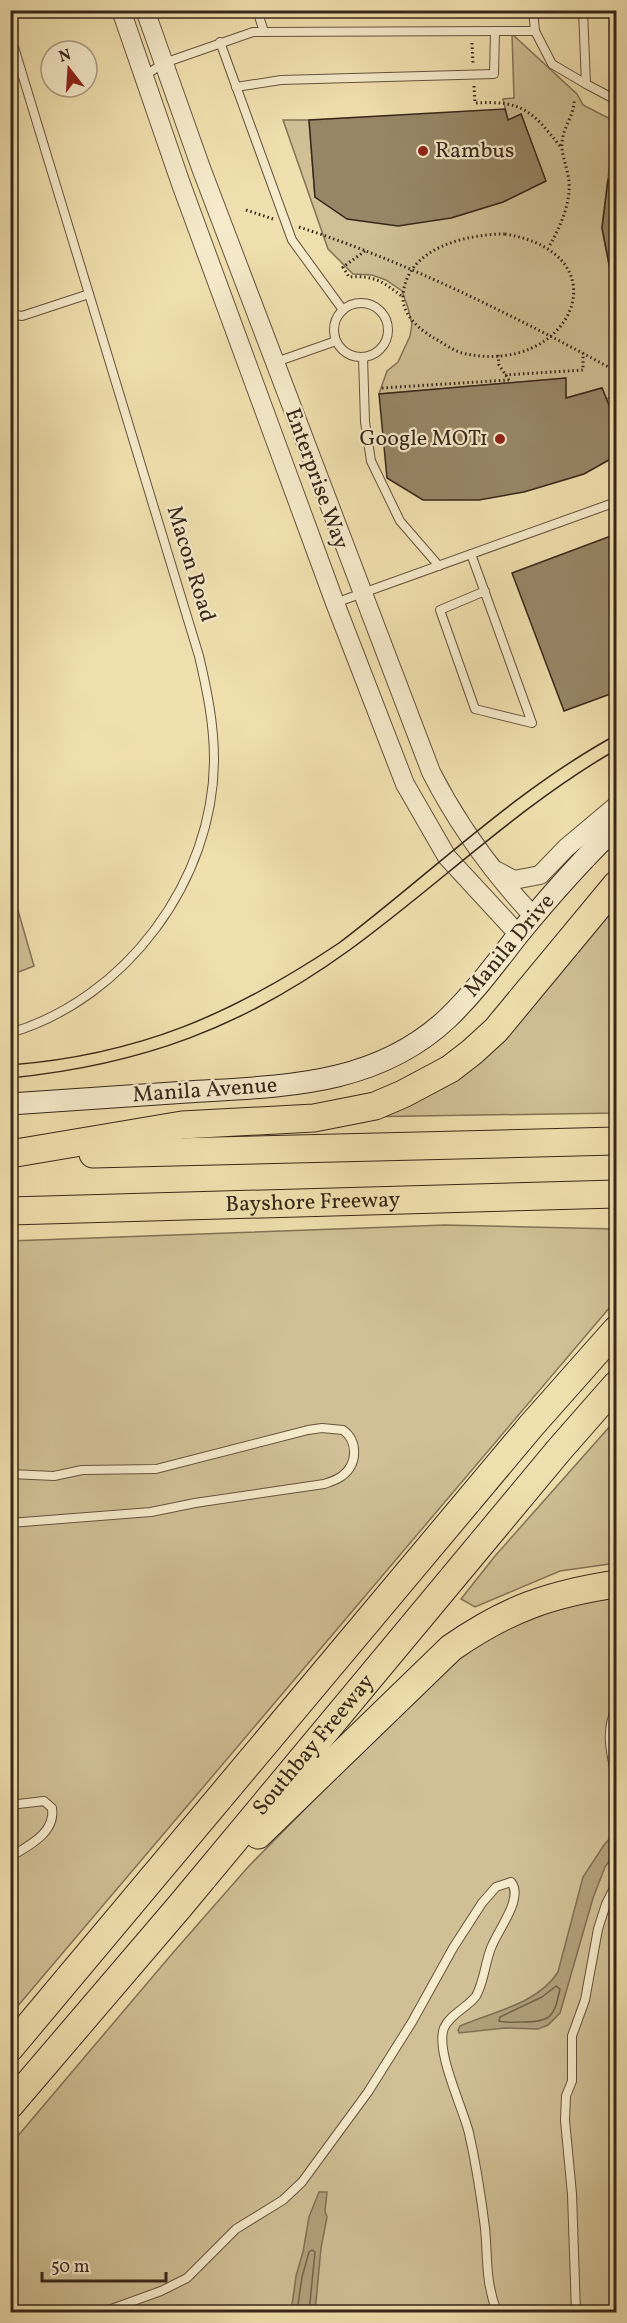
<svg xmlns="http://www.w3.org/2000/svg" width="627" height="2323" viewBox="0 0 627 2323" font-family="Vollkorn,serif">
<rect width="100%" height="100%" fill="#f1e0af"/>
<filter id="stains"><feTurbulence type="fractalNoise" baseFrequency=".00333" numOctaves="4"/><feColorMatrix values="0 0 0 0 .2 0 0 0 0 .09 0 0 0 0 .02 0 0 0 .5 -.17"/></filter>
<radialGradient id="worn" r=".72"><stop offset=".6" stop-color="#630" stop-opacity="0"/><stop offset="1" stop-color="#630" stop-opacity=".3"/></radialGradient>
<g fill="#d1c096" stroke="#847358" stroke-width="1.5">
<path d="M512,34L577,94L583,105L616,122V153L609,169L602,228L611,276L616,290V396L606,399L602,388L566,398L565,378L379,394L387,371L398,362L410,336L412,324L408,308L402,291L386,280L372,275L353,274L328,249L283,120H309L315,197L451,218L503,202L545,181L521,114L508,120L503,99L514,98Z"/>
<path d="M11,886L34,966L11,975H10Z"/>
<path d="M616,901V1113L354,1117L429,1090Z"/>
<path d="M445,1225L616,1229V1300L11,2014L10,1241Z"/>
<path d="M611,1425H616V1563L560,1571L475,1607L461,1599L495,1556Z"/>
<path d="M616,1596V2312H11V2144L171,1955L248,1867L429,1683L460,1657L498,1632L559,1606Z"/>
</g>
<g fill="#b2a17c" stroke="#817054" stroke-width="1.5">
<path d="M616,1835V1851L605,1867L593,1898L560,2013L548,2025L538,2029L505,2028L459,2033L458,2030L460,2026C492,2012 538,2004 558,1972L583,1877L604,1845L612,1836Z"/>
<path d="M319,2192H327L325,2211L327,2217L321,2248L315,2312H291L296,2276L303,2252L309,2217Z"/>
</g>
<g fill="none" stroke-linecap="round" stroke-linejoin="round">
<g stroke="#74644a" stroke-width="1.5">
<path d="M556,1986L560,1989C554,2016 552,2022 523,2022C515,2022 506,2023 499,2021L500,2017L542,1997Z"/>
<path d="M297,2312L302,2277L309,2252L312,2250L315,2252L309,2312"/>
</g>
</g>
<g fill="#988767" stroke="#372619" stroke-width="1.5">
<path d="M505,109L508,120L521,114L546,181L503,202L451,218L398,226L347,219L315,197L309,120Z"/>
<path d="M608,180H616V269H610L602,228Z"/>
<path d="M566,378V398L602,388L616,422V456L584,474L524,492L479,500H423L387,478L379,394Z"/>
<path d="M616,534V692L564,711L512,573Z"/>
</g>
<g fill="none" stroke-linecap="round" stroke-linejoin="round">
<defs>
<g id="service">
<path d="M257,10L264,32"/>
<path d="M533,10L535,31L552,64L586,84"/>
<path d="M583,10L586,84L616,100"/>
<path d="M10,34L199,656C207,690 214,724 214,759C214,880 126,999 10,1033"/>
<path d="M220,42L292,240L343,310"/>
<path d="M144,76L164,63L253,32L535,31"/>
<path d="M236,87L281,80L494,74L495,31"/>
<circle cx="361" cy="330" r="27"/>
<path d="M10,314L22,316L89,294"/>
<path d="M363,357L365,422L371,461L400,521L439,566"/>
<path d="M276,362L336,341"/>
<path d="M471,554L532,723L475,709L440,610L485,591"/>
<path d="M335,603L616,502"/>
<path d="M10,1474L54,1476L82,1470L156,1469L308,1430L322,1428L343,1430C358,1441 358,1464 342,1476C337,1480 330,1482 324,1484L195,1503L151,1512L10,1523"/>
<path d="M616,1709C605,1730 611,1754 616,1777"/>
<path d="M10,1805L44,1801L52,1808C56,1833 28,1846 10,1857"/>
<path d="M103,2312L161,2291L187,2278L236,2229L283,2200L302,2182L368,2092L412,2022L453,1948L482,1903L496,1887L511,1882C516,1888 515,1895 513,1903C508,1919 497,1933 491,1948C485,1963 484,1982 476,1996C467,2008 450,2014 444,2028C435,2051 463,2108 469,2133C476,2164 481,2196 485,2228C488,2259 485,2281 497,2312"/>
<path d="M576,2312L572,2194L565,2120L566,2096L572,2081V2036L585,2000L598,1929L606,1904L616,1884"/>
</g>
<g id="tertiary">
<path d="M121,10L181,184L335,603L405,784L447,857L519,935"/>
<path d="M145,10L201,168L431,772C458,825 493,873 534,917"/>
<path d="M497,871L514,880L540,875L566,848L616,806"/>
</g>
<path id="secondary" d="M10,1104C69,1100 128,1096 187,1092C281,1086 375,1087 448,1018C474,993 496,963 518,935C549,897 581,861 616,827"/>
<g id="motorway">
<path d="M10,1154L182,1125L314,1118L375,1106L403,1094L450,1069L472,1052L496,1030L616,885"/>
<path d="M93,1154L616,1141"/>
<path id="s1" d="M10,1211L616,1194"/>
<path d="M258,1835L451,1648C507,1609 550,1594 616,1584"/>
<path d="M10,2048L531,1426L616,1330"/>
<path id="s2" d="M10,2105L180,1906L559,1450L616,1385"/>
</g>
</defs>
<use href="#service" stroke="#66543e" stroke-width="10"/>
<use href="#tertiary" stroke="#66543e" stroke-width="20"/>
<use href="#secondary" stroke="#372619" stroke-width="23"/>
<use href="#motorway" stroke="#372619" stroke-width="29"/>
<g stroke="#372619" stroke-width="3" stroke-dasharray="1.5 3" stroke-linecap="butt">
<path d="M471,17L472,15"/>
<path d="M472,43L473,64"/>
<path d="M474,86L475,103C522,100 532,111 560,146"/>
<path d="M246,210L273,219"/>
<path d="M299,227C410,263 514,316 616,371"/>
<path d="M505,234C627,254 570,379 462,353C452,350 443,343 434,338C420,330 402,315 403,296C406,248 466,234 505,234Z"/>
<path d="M550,245C561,225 573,199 568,175C566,164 561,153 562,143C563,126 575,115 574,99"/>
<path d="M365,251L343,267L349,277C375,275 383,282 403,297"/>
<path d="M498,355L499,365L509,380"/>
<path d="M505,375L583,370V353"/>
<path d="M382,388L509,380"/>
</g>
<use href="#service" stroke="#f6ebcb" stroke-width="8"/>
<use href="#tertiary" stroke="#f6ebcb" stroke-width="18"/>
<use href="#secondary" stroke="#f6ebcb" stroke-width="21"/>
<use href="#motorway" stroke="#f1e0af" stroke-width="27"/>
<g stroke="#372619" stroke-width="1.5">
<path d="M10,1065C139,1055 233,1014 339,943C431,873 515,790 616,735"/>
<path d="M10,1078C142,1065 244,1027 351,949C440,884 520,805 616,750"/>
</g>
</g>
<g fill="#8f2418" stroke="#f6ebcb" stroke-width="2">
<circle cx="423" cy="151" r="6"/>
<circle cx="500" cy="439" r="6"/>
</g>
<g text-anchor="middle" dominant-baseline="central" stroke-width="4.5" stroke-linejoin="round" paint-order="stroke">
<g font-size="22" fill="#372619" stroke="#f6ebcb" text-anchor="start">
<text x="435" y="151">Rambus</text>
<text x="488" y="439" text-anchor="end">Google MOT1</text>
</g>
<g font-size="22" fill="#372619" stroke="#f6ebcb">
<text transform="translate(316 479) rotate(70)">Enterprise Way</text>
<text transform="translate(190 564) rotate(73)">Macon Road</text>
<text transform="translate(510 946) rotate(-50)">Manila Drive</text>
<text transform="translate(205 1091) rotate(-4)">Manila Avenue</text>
<text stroke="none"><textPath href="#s1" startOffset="303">Bayshore Freeway</textPath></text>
<text stroke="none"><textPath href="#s2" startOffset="471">Southbay Freeway</textPath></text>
</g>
</g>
<rect width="627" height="2323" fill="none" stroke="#f1e0af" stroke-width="36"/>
<rect x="12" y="12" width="603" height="2299" fill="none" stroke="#372619" stroke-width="3"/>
<rect x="18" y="18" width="591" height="2287" fill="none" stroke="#372619" stroke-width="1.5"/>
<g transform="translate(69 69) rotate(343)"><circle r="28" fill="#f6ebcb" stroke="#aa9c84" stroke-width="1.5"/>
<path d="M0-4.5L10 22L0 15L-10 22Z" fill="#8f2418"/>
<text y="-9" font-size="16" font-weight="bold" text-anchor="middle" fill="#372619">N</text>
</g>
<path d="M42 2272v9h124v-9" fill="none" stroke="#372619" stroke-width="3"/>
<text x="51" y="2272" font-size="18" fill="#372619" stroke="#f6ebcb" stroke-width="4.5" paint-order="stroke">50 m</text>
<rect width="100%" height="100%" filter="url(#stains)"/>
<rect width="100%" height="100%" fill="url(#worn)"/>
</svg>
